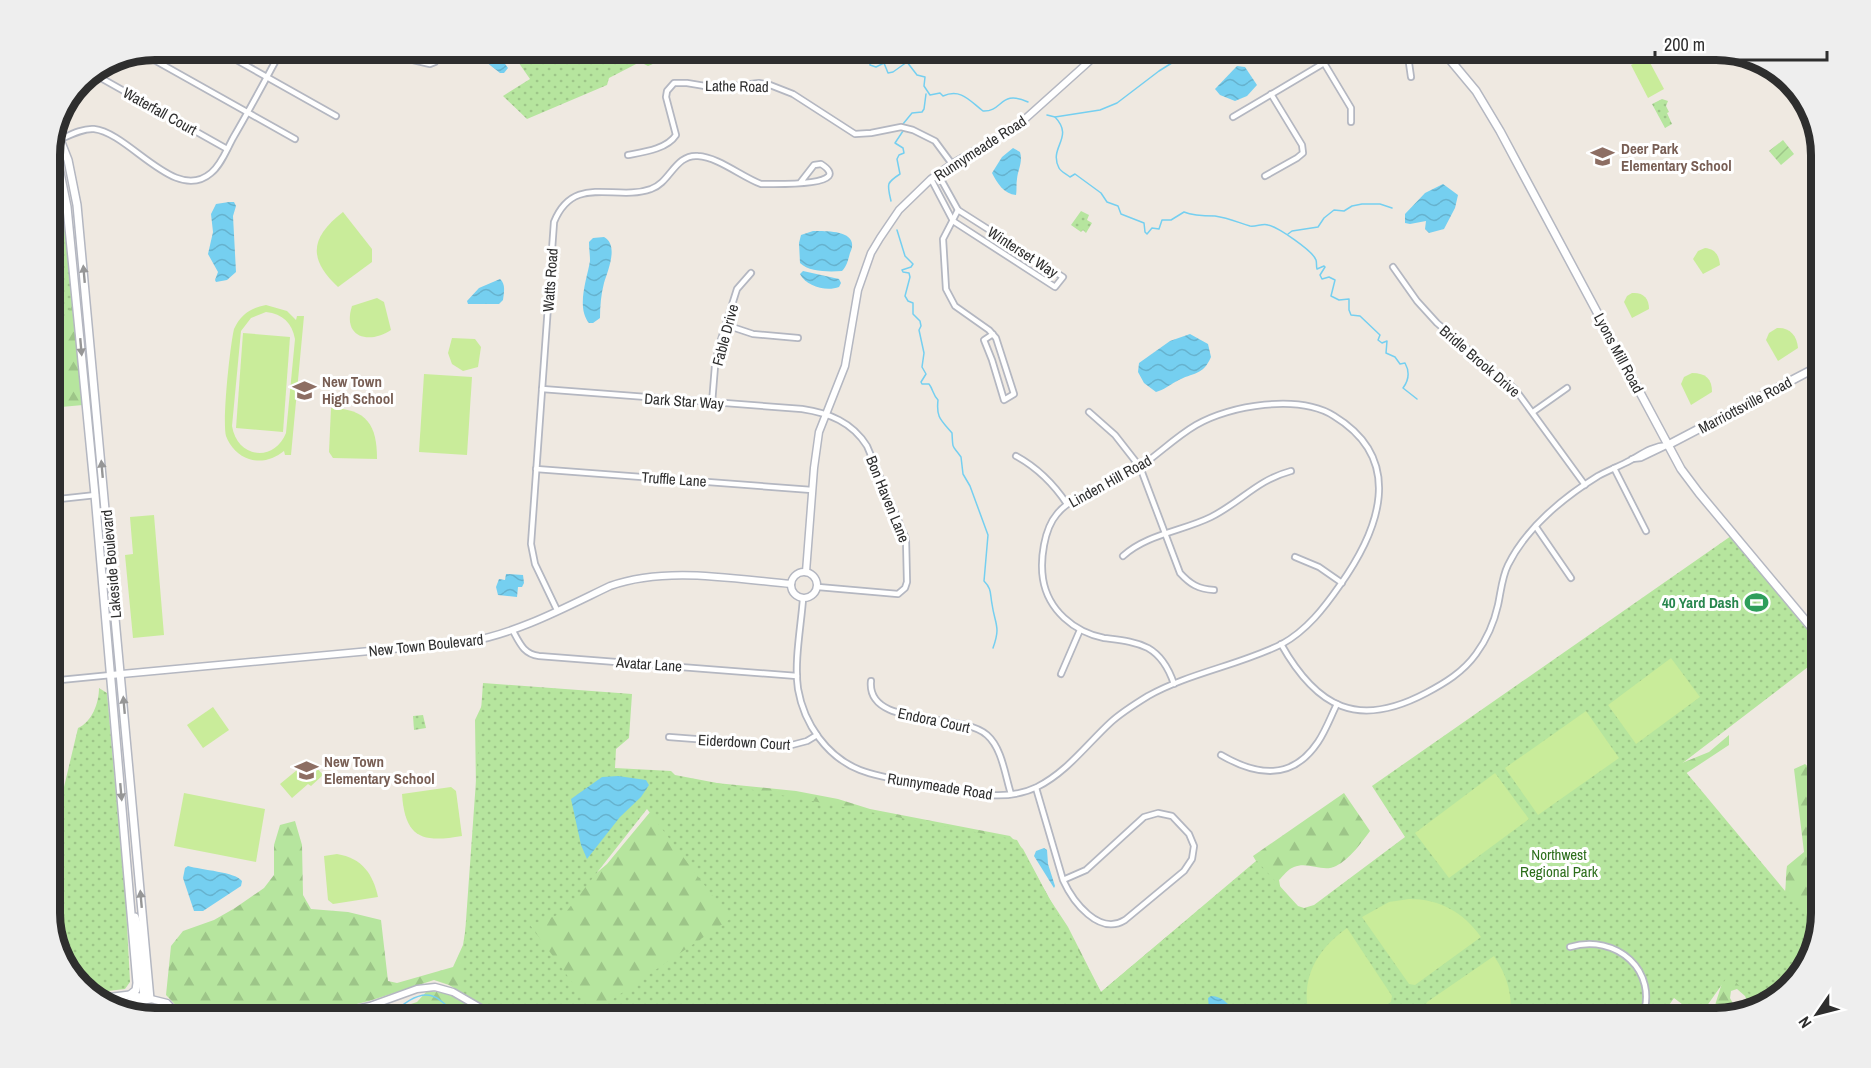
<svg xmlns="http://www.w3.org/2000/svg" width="1871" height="1068" viewBox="0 0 1871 1068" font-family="'Archivo Narrow',sans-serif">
<defs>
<pattern id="forest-firs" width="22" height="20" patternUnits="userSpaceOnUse" patternTransform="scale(1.5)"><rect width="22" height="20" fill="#b6e59e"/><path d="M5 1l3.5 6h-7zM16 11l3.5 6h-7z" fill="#9dc588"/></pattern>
<pattern id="park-dots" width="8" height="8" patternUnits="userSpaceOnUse" patternTransform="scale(1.5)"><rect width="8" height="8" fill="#b6e59e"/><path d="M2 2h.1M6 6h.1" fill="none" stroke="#9dc588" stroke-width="1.8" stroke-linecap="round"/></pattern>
<pattern id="garden-furrows" width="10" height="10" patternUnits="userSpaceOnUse" patternTransform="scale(1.5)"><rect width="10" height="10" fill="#b6e59e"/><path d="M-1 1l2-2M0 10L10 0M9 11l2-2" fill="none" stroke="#9dc588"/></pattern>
<pattern id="water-waves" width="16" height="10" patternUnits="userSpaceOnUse" patternTransform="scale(1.5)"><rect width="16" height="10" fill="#75cff0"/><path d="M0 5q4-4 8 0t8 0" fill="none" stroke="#66b2ce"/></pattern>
</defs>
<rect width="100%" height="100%" fill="#efe9e1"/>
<g fill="url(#forest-firs)">
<path d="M50,254L68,270L83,405L50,408Z"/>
<path d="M483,703L610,753L586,882L607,864L670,788L686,780L796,791L838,799L870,809L1010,836L1023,849L1049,898L1068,927L1101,992L1256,861L1253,856L1344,793L1370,831C1361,843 1350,859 1336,866C1323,873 1308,861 1294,867C1288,869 1283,876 1279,880L1283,903L1194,985L811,1018H769L761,1016L504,1018L449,985L434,980L369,1001L300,1018H188L166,995L171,946L183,931L214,920L235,908L264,888L274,875V845L280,825L295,821L302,845L303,895L311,909L348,912L381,920L388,981L397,983L453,967L463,945L477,857L475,720Z"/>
<path d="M1729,735V745L1685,774L1783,901C1787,889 1785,878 1787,866L1804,852L1794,769L1805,764L1812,770L1821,791V914L1808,966L1769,1004L1750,1009L1745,996L1737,989L1731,991L1730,998L1736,1009L1735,1014L1711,1018L1722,983L1672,767L1709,752Z"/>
<path d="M427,991L447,993L490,1018H337L391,1004L405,1006L417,1002Z"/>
<path d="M160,1005L161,1010L172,1018H155L124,1010Z"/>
</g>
<g fill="url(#park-dots)" fill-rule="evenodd">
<path d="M514,50V49L670,50L660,61L648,66L640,62L609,78L607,85L527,119L503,96L530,79L514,56Z"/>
<path d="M1662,99L1668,101L1666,106L1669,112L1667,113L1672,124L1665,128L1652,104Z"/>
<path d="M50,152L62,199L72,306L50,340Z"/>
<path d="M1081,211L1089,215L1087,220L1092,223L1086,233L1083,230L1081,232L1071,225Z"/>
<path d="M1731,536L1821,647V657L1680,765L1816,928L1808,966L1769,1004L1763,1006L1728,976L1699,1017L1674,998L1660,1018H459L483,683L632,694L629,738L616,749L615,768L671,771L675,775L1017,840L1101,992L1257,861L1298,906L1304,908L1314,905L1405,837L1372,786ZM647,809L730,919L594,1012L530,925L566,912Z"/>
<path d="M99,688L107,693L126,906L130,982L125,989L91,993L64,966L50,920V836L51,829L55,825L78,728C92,722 99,703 99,688Z"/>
<path d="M423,715L426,728L414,730L413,716Z"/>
<path d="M389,1012L441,1018H349Z"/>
</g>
<path fill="url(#garden-furrows)" d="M1783,140L1794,154L1781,165L1769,151Z"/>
<g fill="#c9ec9a" fill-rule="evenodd">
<path d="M1647,57L1664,89L1648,98L1631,65Z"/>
<path d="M343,212L372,249V262L338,287C307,258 311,237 343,212Z"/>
<path d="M1705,248C1715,249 1719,255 1720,265L1703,274L1693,259L1698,251Z"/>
<path d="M1632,293C1643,292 1649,298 1649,309L1632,318L1624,302L1627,296Z"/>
<path d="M377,298L384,302L391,330C368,345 342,337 352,306Z"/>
<path d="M266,305L287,311L296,320L297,316H304L291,455H285L284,451C274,459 262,463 249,459C239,456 230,447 226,436C222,421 230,346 234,329C241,314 251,308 266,305ZM266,312C283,314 292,323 295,339L286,433C274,463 237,458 232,426L241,331L251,318Z"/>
<path d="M1777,328C1789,327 1797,335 1798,348L1778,361L1766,340L1769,333Z"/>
<path d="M243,333L290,337L283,432L236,428Z"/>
<path d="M452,338L475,339L481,347L478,367L463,371L452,364L448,353Z"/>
<path d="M1692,373C1706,373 1712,379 1712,392L1691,405L1681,384L1684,377Z"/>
<path d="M424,374L472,377L467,455L419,452Z"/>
<path d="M331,408C367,409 377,425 377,459L333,458L329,452Z"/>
<path d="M154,515L164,635L133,638L125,555L133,554L130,517Z"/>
<path d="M1671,658L1700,697L1636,744L1608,705Z"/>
<path d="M213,707L229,730L203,748L187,725Z"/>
<path d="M1586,711L1619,758L1538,815L1505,768Z"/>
<path d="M312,762L323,775L311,786L308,784L292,798L280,784L297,770L300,772Z"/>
<path d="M1495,773L1529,819L1449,878L1415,833Z"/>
<path d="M451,787L456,791L462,836C422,843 405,838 402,794Z"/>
<path d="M184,793L265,809L256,862L174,846Z"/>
<path d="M337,854C362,858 373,874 378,897L333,904L328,900L324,856Z"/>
<path d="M1409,899C1440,899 1463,912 1481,937L1415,985L1409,984L1362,917L1389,902Z"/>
<path d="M1347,928L1392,996L1391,1002L1365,1018H1310C1299,980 1316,950 1347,928Z"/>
<path d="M1494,956C1507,975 1513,995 1510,1018H1433L1425,1007L1427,1002Z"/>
</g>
<g fill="url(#water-waves)">
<path d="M471,50H501L500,57L508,68L504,73H500Z"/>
<path d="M1237,66L1245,67L1257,85L1247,96L1235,101L1220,95L1215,89Z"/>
<path d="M1013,148L1020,152C1023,162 1018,169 1017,179C1016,184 1017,189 1016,195C1004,194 997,183 992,173L1002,157Z"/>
<path d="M50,180L57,212V227L50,230Z"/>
<path d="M1443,184L1458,195L1455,208L1444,229L1429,233L1425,229L1426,221L1410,224L1405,223V214L1425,193Z"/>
<path d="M229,202H234L236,206L233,216L236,272L227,280L216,282L215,280L218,272L208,254L213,232L211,214L216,204Z"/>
<path d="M813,231C827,231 861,230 850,253C848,260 847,266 842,271C829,272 809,272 800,263L799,243L801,235Z"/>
<path d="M604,237C619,245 608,270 604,283C601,294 600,306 600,318L593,323H589C576,307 587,279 590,261C590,255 589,248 589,242L593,238Z"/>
<path d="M803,271L839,279L841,283L839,287C826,292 806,286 800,274Z"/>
<path d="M500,279C506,284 504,293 503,300L499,304H468L467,301L479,288Z"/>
<path d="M1190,334L1208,344L1211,357C1203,376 1193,372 1177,381C1169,385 1164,390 1156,392L1144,383L1138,372L1139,363L1170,341Z"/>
<path d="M506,574L523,575L524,583L522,587H518L517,597L498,595L496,587L499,579L505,580Z"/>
<path d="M618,776L646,780L649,785L641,797L620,817L587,859L581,845L571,799L602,777Z"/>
<path d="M1044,848L1047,850L1048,864L1055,886L1054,888L1034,856L1036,851Z"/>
<path d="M188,866C201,870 236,872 242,881L241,886L203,911H194L183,878L185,868Z"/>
<path d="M1211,996C1224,996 1232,1008 1238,1018H1210L1208,998Z"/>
</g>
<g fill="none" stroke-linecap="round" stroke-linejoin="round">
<g stroke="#75cff0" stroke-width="1.5">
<path d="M798,49L799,56L803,60L825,55L841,58L851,57L856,63L867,55L870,57V65L876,67L884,63L888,73L893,72L907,62L917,75L925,77L924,86L930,95L940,93L943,96C961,88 970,101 983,111C1003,112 1000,89 1028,102"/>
<path d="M1047,115L1055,117C1075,138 1048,147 1059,168C1061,172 1067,174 1070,177L1075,174L1101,193L1107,202L1118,206L1121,214L1144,223L1145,232L1147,234L1152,228L1159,229L1162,220H1171L1184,212C1191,215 1207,216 1215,216C1228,218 1237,222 1250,226C1256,227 1263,223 1268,225C1278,227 1313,251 1316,260C1317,263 1316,266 1317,269L1324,266L1325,267L1320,275L1322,279L1329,277L1335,280L1331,296L1339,300L1349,299V310L1351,315L1360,316L1380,335L1378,340L1382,343L1387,341L1386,353L1395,357L1400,364L1405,363C1410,372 1409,380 1403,388L1417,399"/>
<path d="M1055,117L1100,110L1117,103L1159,71L1194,49"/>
<path d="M903,124L912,113L922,112L924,109L926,94"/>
<path d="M891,201C887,184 886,183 900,174L897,159L899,155L904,153L903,148L895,143L903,131"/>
<path d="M897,230L905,256L913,264L911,267L902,270L903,272L909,273L910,277L905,296L908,301L913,303V314L920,321L921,326L919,330L924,353L922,367L926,374L921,382L922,384H929C933,389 933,395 938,400C936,418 941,420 952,433C953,451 952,444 961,457L963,474L970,486L988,535L984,581C992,589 990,594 992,604C995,625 1001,626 993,648"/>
<path d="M1288,234L1292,231L1318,227L1324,218L1334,210L1344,211L1352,206L1362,204H1380L1392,208"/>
<path d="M390,1018C398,1007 419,989 435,997C440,999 445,1005 450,1008C457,1012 465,1015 472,1018"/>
</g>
<defs>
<g id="minor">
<path d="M217,49L336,116"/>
<path d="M326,49L351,55L396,56L430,64L435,62L440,49"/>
<path d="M1399,49L1409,63L1411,77"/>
<path d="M140,52L295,139"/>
<path d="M1324,63L1351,108V122"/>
<path d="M92,73L227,149"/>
<path d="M1233,117L1324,63L1338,49"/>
<path d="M59,140C70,135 83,128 94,129C130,133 175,204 211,173C221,165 227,149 233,138C250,109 266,79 282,49"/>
<path d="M628,155C644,152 667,149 676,135L666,97L667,91L674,83H687L717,88L759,83L770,85L793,94L855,134L871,133L901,127L913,130L935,141L952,164"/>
<path d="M1265,176L1297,158L1303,153L1302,145L1271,94"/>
<path d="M931,179L953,221L1055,287L1063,277L958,210L938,174"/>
<path d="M958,210L943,239L946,289L955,306L989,330L996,338L1014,394L1004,400L992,360L984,340L993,334"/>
<path d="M1393,267L1417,301L1437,323L1515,389L1585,485"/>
<path d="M726,325L753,334L798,338"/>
<path d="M542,389L802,409C829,413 852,422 867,446L906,539L907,582L905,588L898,594L818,587"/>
<path d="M712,403L715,366L719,346L737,289L751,273"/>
<path d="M1089,412L1115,435L1140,467L1180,573C1190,584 1198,589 1214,590"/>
<path d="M1533,412L1567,388"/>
<path d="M1016,456C1038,468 1053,483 1067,504"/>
<path d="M1632,459L1641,458L1666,446"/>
<path d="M1614,468L1646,531"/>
<path d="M536,469L812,490"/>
<path d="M50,500L96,495"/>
<path d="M1536,527L1571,578"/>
<path d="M1123,556C1147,534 1183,531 1211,517C1241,502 1257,480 1291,471"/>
<path d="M1295,557L1319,567L1342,583"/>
<path d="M803,599C801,626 794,662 798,689C804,724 827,757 860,770C883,779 909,781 934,786C968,792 1004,803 1037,787C1067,772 1087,744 1111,722C1122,712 1135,704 1148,696C1189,673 1240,665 1282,644C1307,630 1324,608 1340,585C1379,530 1406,460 1334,416C1299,394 1230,405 1196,425C1172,439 1153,460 1129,474C1106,487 1074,493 1057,514C1044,529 1040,560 1043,579C1048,610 1074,632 1104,638C1119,640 1134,641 1148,648C1162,656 1169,669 1174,684"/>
<path d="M557,610L535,564L531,544L554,222C574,173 615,202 651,189C670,183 675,154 698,156C718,157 742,177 761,184C769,184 857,187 821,164L814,165L800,183"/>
<path d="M513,631C520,644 524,654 539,656L797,676"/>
<path d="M1281,644C1317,708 1358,729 1426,693C1445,683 1463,672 1476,654C1487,639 1494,623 1498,605C1501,591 1502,577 1508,565C1526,528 1564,497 1598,476C1609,470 1620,466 1631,460C1643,453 1652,446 1668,445"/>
<path d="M1061,674L1080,630"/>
<path d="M50,681L111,675"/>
<path d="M871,681C866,729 960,711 987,735C1002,748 1005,775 1011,794"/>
<path d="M669,737L788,746L807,741L817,735"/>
<path d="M1221,755C1257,776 1292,781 1318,742C1326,730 1331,716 1337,704"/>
<path d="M1036,788L1063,880C1073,902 1099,936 1125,920L1184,871L1192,859L1194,846L1189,834L1172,816L1158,813L1144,817L1086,870L1063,880"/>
<path d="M1570,947C1616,933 1660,971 1642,1018"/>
</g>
<g id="tertiary">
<circle cx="804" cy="585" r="13"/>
<path d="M806,572L814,468L819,432L845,366L858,290L871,253L880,238L899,210L931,179L952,164L1015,128L1103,49"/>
<path d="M111,675L467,642C518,633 564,608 610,586C666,566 733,579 791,584"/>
<path d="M147,998L167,1003L181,1018"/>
<path d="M317,1018L370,1006L417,989L435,987L453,992L498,1018"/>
</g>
<g id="secondary">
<path d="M1441,49L1476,91L1500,131L1681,469L1699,493L1821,639"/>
<path d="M57,132L68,160L77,205L150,999L109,1006"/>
<path d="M52,144L58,163L67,207L95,495L137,983L136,990L130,995"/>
<path d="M1668,445L1821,365"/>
<path d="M97,999L130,995L144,998L138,927L135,917"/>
</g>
</defs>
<use href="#minor" stroke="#b4b7c1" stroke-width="8"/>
<use href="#tertiary" stroke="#b4b7c1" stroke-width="9"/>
<use href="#secondary" stroke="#b4b7c1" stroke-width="10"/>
<use href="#minor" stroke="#fff" stroke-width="4.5"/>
<use href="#tertiary" stroke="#fff" stroke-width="6"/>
<use href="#secondary" stroke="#fff" stroke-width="7"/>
</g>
<defs><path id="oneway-solid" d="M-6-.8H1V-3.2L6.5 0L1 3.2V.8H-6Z" transform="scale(1.5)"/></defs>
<g fill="#969696">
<use href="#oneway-solid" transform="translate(84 274) rotate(-95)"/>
<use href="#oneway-solid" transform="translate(81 347) rotate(85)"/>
<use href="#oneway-solid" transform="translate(102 469) rotate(-95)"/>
<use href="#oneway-solid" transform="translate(124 705) rotate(-95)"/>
<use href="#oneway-solid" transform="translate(121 792) rotate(85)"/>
<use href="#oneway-solid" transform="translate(141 899) rotate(-95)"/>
</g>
<defs>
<symbol id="school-bare" viewBox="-9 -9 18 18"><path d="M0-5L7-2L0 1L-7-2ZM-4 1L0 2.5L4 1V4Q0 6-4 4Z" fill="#8d6e63" stroke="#fff" stroke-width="2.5" paint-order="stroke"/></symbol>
<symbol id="stadium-bare" viewBox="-9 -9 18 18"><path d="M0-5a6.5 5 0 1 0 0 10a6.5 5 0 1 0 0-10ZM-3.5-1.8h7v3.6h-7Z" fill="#2e9e5b" stroke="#fff" stroke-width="2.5" paint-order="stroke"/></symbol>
</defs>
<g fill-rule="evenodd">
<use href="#school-bare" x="1586" y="140" width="33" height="33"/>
<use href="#school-bare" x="288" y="374" width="33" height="33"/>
<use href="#stadium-bare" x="1740" y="586" width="33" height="33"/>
<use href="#school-bare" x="290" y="754" width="33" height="33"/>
</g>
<g text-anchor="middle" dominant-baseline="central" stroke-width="6" stroke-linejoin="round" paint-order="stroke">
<g font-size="15" fill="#2e2e2e" stroke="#fff">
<text transform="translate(737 86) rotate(1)">Lathe Road</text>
<text transform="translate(160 111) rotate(29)">Waterfall Court</text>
<text transform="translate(980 148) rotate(-33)">Runnymeade Road</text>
<text transform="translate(1023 252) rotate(33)">Winterset Way</text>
<text transform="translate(550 280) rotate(-86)">Watts Road</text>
<text transform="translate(725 335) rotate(-75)">Fable Drive</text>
<text transform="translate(1619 353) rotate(62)">Lyons Mill Road</text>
<text transform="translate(1480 361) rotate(41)">Bridle Brook Drive</text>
<text transform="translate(684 401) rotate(4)">Dark Star Way</text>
<text transform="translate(1745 405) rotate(-28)">Marriottsville Road</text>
<text transform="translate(674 479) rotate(4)">Truffle Lane</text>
<text transform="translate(1110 481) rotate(-29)">Linden Hill Road</text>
<text transform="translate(888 499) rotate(68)">Bon Haven Lane</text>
<text transform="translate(111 564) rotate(-95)">Lakeside Boulevard</text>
<text transform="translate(426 645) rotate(-6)">New Town Boulevard</text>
<text transform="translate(649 664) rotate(4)">Avatar Lane</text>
<text transform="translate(934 720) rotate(12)">Endora Court</text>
<text transform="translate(744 742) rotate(3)">Eiderdown Court</text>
<text transform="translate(940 786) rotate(9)">Runnymeade Road</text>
</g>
<g font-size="15" font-weight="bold" fill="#785e54" stroke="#fff" text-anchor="start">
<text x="1621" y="148">Deer Park<tspan x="1621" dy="17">Elementary School</tspan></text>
<text x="322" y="381">New Town<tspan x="322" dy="17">High School</tspan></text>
<text x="324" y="761">New Town<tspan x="324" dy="17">Elementary School</tspan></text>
</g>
<g font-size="15" font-weight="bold" fill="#27864d" stroke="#fff" text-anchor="end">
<text x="1739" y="602">40 Yard Dash</text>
</g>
<g font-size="15" fill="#2c6e1b" stroke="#fff">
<text x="1559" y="854">Northwest<tspan x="1559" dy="17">Regional Park</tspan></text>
</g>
</g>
<path d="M0 0H1871V1068H0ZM155 60H1716A95 95 0 0 1 1811 155V913A95 95 0 0 1 1716 1008H155A95 95 0 0 1 60 913V155A95 95 0 0 1 155 60Z" fill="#eee" fill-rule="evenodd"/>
<path fill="none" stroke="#2e2e2e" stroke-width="8" d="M155 60H1716A95 95 0 0 1 1811 155V913A95 95 0 0 1 1716 1008H155A95 95 0 0 1 60 913V155A95 95 0 0 1 155 60Z"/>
<g transform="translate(1817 1014) rotate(235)" stroke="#ffffff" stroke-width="4.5" paint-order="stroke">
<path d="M0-4.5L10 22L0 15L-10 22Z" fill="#2e2e2e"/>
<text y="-9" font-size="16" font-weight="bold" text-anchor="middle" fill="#2e2e2e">N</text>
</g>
<path d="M1655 51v9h172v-9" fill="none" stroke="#2e2e2e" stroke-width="3"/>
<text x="1664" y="51" font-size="18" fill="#2e2e2e" stroke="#ffffff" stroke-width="4.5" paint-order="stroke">200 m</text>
</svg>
